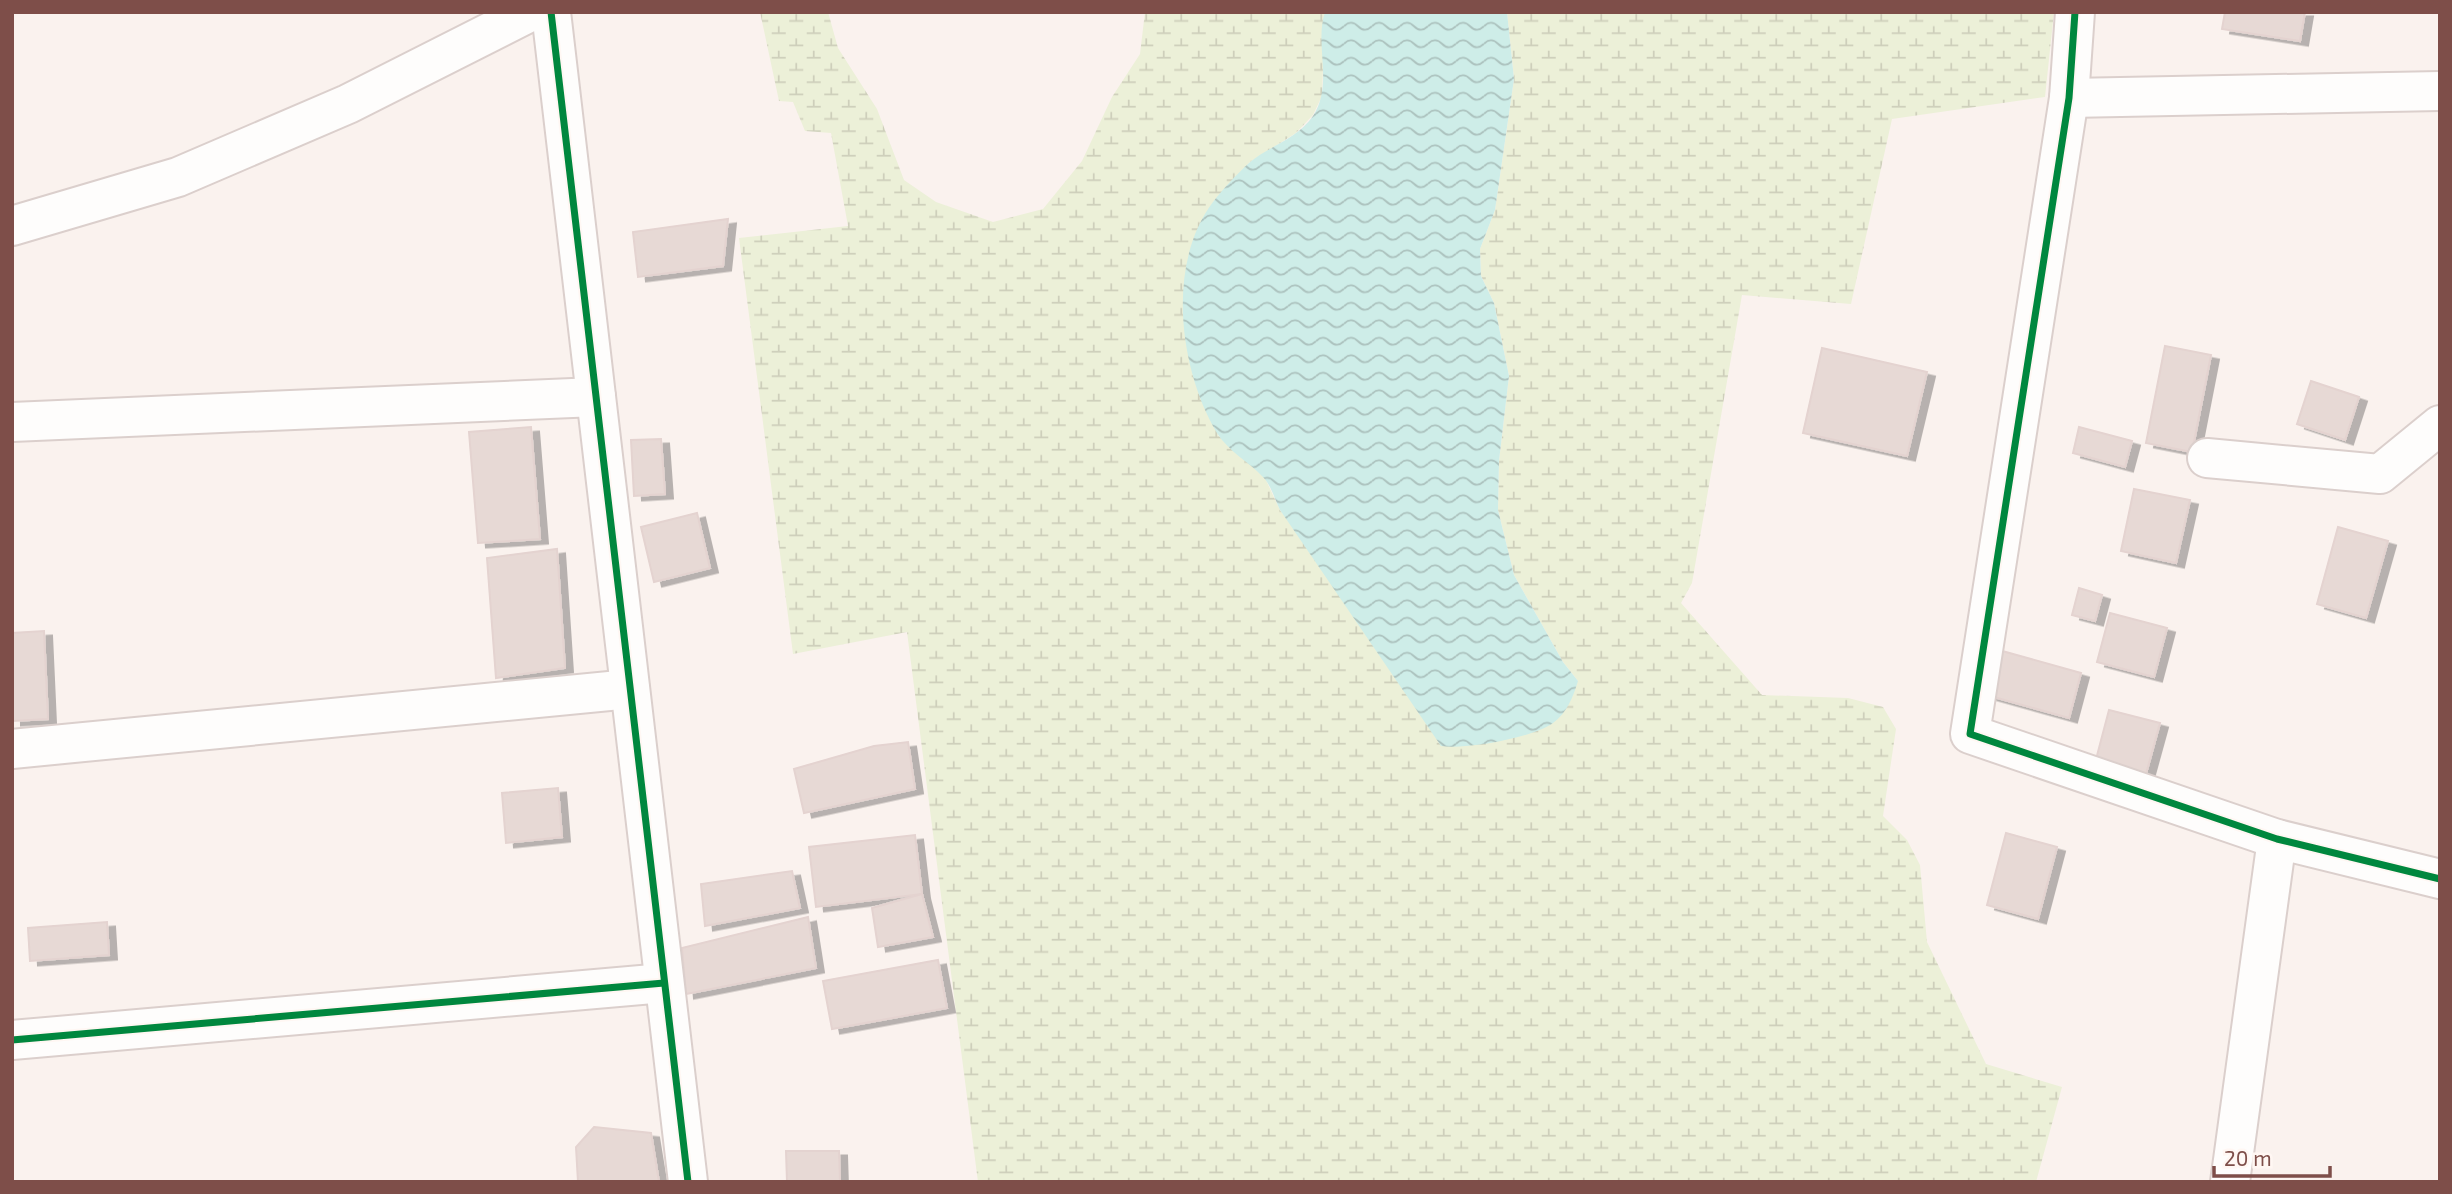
<svg xmlns="http://www.w3.org/2000/svg" width="2452" height="1194" viewBox="0 0 2452 1194" font-family="'Exo 2',sans-serif">
<defs>
<pattern id="wetland-marsh" width="20" height="14" patternUnits="userSpaceOnUse" patternTransform="scale(1.75)"><rect width="20" height="14" fill="#ecf0d8"/><path d="M1 5h8M5 5V1M11 12h8M15 12V8" fill="none" stroke="#cecfbb"/></pattern>
<pattern id="water-waves" width="16" height="10" patternUnits="userSpaceOnUse" patternTransform="scale(1.75)"><rect width="16" height="10" fill="#ceede8"/><path d="M0 5q4-4 8 0t8 0" fill="none" stroke="#acc2be"/></pattern>
<filter id="shadow"><feDropShadow dx="8" dy="4.5" stdDeviation="0" flood-color="#0004"/></filter>
</defs>
<rect width="100%" height="100%" fill="#faf2ee"/>
<path fill="url(#wetland-marsh)" d="M760,12H828L838,48L877,109L904,180L936,202L993,222L1043,209L1082,161L1112,97L1140,54L1145,12H1325L1322,96L1313,115L1296,133L1250,162L1213,202L1218,435L1265,478L1280,510L1306,544L1578,681L1563,662L1514,575L1498,510L1499,461L1509,376L1494,303L1481,276L1480,249L1495,210L1514,79L1507,12H2054L2045,97L1892,119L1851,304L1742,295L1692,583L1681,603L1762,695L1848,698L1883,707L1896,729L1883,816L1907,840L1920,865L1927,942L1986,1064L2062,1087L2036,1182H978L907,632L793,654L739,238L848,226L831,133L805,131L793,102L779,101Z"/>
<path fill="url(#water-waves)" d="M1325,12H1507L1514,79L1495,210L1480,249L1481,276L1494,303L1509,376L1499,461L1498,510L1514,575L1563,662L1578,681C1573,697 1567,713 1553,723C1533,738 1464,750 1441,746L1280,510C1275,500 1271,485 1263,477C1249,462 1228,451 1217,433C1179,369 1166,264 1213,202C1223,189 1237,174 1249,163C1269,146 1297,139 1313,116C1334,84 1314,45 1325,12Z"/>
<g fill="#e7d9d5" stroke="#e4d3d0" stroke-width="2" filter="url(#shadow)">
<path d="M2225,12H2305L2300,41L2222,29Z"/>
<path d="M728,219L723,266L638,277L633,232Z"/>
<path d="M2165,346L2211,355L2192,452L2146,443Z"/>
<path d="M1822,348L1927,372L1907,456L1803,433Z"/>
<path d="M2311,381L2359,397L2345,440L2297,424Z"/>
<path d="M531,427L540,539L478,543L469,432Z"/>
<path d="M2079,427L2132,441L2125,467L2073,453Z"/>
<path d="M661,439L665,494L634,496L631,440Z"/>
<path d="M2134,489L2190,500L2176,563L2121,551Z"/>
<path d="M697,513L710,568L654,582L641,527Z"/>
<path d="M2338,527L2388,541L2366,618L2317,604Z"/>
<path d="M557,549L565,668L496,678L487,558Z"/>
<path d="M2079,588L2102,595L2095,621L2072,615Z"/>
<path d="M2110,613L2167,628L2154,677L2097,662Z"/>
<path d="M44,631L48,719L13,721L12,633Z"/>
<path d="M1988,647L2081,673L2069,718L1976,692Z"/>
<path d="M2109,710L2160,723L2144,781L2094,767Z"/>
<path d="M908,742L915,789L804,813L794,769L874,746Z"/>
<path d="M558,788L562,837L506,843L502,793Z"/>
<path d="M2006,833L2057,847L2038,919L1987,905Z"/>
<path d="M915,835L922,894L816,907L809,847Z"/>
<path d="M792,871L800,908L705,926L701,884Z"/>
<path d="M922,894L933,937L878,947L872,908Z"/>
<path d="M808,917L816,968L686,994L682,948Z"/>
<path d="M107,922L109,955L30,961L28,928Z"/>
<path d="M938,960L947,1008L832,1029L823,981Z"/>
<path d="M594,1127L651,1133L659,1182H578L576,1147Z"/>
<path d="M786,1151H839L840,1182H787Z"/>
</g>
<g fill="none" stroke-linecap="round" stroke-linejoin="round">
<defs>
<g id="minor">
<path d="M551,12L688,1182"/>
<path d="M2075,12L2069,98L1970,734L2277,839L2440,879"/>
<path d="M2069,98L2440,91"/>
<path d="M12,226L178,177L348,104L530,12"/>
<path d="M12,422L596,397"/>
<path d="M2207,458L2380,474L2440,425"/>
<path d="M12,749L630,689"/>
<path d="M12,1040L664,983"/>
<path d="M2230,1182L2277,839"/>
</g>
</defs>
<use href="#minor" stroke="#dbcfcc" stroke-width="42"/>
<use href="#minor" stroke="#fefdfc" stroke-width="38"/>
<defs>
<g id="cycleway">
<path d="M551,12L688,1182"/>
<path d="M2075,12L2069,98L1970,734L2277,839L2440,879"/>
<path d="M12,1040L664,983"/>
</g>
</defs>
<use href="#cycleway" stroke="#fff7f3" stroke-width="11"/>
<use href="#cycleway" stroke="#00873e" stroke-width="7"/>
</g>
<rect width="2452" height="1194" fill="none" stroke="#7e4e49" stroke-width="28"/>
<path d="M2214 1166v10h116v-10" fill="none" stroke="#7e4e49" stroke-width="3.5"/>
<text x="2224" y="1166" font-size="21" fill="#7e4e49" stroke="#fff7f3" stroke-width="5" paint-order="stroke">20 m</text>
</svg>
